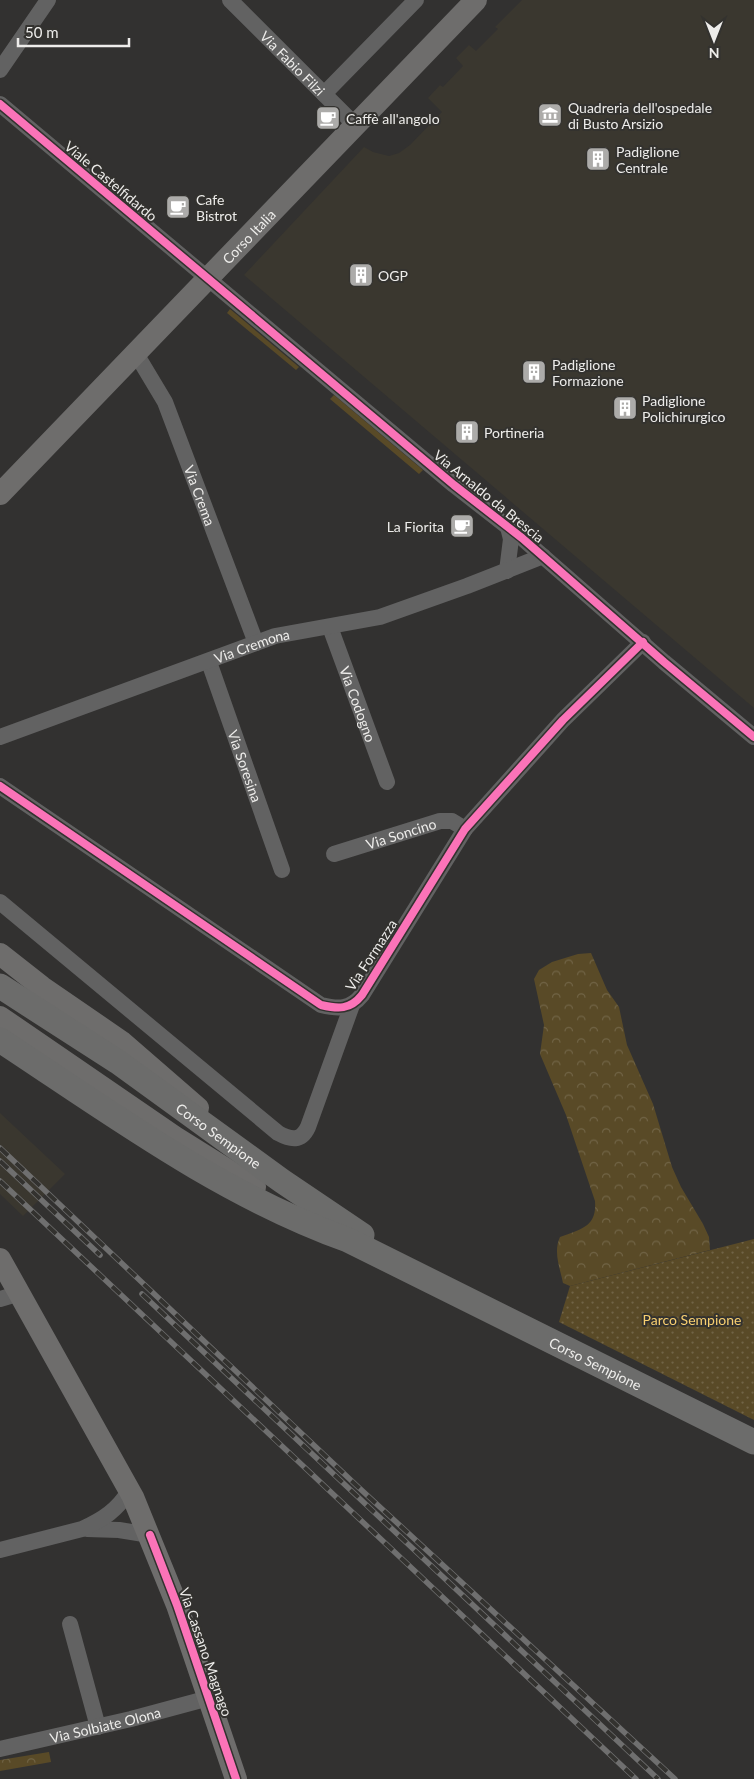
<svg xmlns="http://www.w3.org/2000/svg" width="754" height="1779" viewBox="0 0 754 1779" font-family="Lato,sans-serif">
<defs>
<pattern id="forest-crowns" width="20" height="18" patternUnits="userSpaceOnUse" patternTransform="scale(1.25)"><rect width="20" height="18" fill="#594a27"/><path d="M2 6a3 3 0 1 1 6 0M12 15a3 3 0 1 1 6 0" fill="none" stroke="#716446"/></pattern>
<pattern id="park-dots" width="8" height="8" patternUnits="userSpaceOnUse" patternTransform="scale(1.25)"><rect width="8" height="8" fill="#594a27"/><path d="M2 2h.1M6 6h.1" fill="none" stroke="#716446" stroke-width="1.8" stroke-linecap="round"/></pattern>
</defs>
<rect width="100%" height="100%" fill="#323130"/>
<g fill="#3a372f">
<path d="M522,0H754V708L244,275L364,147L373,152L389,156L399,153L410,145L442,112L428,98L440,85L443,87L463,66L456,58L469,45L476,51L498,29L495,27Z"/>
<path d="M0,1113L65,1174L23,1216L0,1194Z"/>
</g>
<g fill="#594a27">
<path d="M230,309L299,367L296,370L227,313Z"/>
<path d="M334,395L423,470L419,474L330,399Z"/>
</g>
<g fill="url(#forest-crowns)">
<path d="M591,953L607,990L619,1007L627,1045L653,1104L672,1167L681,1187L703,1224L709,1237L710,1250L570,1286L563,1283C560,1268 553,1252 560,1237C581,1229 597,1227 595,1201L566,1115L540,1054L544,1025L534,979L539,970L552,962L578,954Z"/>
<path d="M49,1752L51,1762L0,1771V1760Z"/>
</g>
<path fill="url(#park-dots)" d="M754,1239V1420L559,1322L570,1286Z"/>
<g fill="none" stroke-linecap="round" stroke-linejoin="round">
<g stroke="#626262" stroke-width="16">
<path id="s1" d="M230,0L355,125"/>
<path d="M0,70L48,0"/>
<path d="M324,94L416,0"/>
<path d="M0,104L454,485L522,538L664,662L754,737"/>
<path id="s2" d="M135,352L165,402L256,643"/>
<path d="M507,571L511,539L508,527"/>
<path id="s3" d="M330,627L387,782"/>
<path id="s4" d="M209,662L282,870"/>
<path id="s5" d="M0,737L275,636L380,617L467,586L543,556"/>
<path d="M0,786L321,1005C338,1009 350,1010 362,995L465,829L563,720L643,642"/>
<path id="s6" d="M334,854L440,821H452L465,829"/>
<path d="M0,902L278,1133C291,1140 301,1142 308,1127L352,1005"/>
<path d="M0,1299L20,1293"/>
<path d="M87,1529L119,1530L150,1535"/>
<path d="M0,1550L82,1529C104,1519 117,1510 130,1490"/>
<path d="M70,1624L98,1727"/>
<path id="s7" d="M0,1749L131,1719L209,1698"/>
</g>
<g stroke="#6e6d6c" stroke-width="22">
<path id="s8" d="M0,494L476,0"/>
<path d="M0,954L42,987L122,1042L198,1108"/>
<path d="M0,1017L175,1137L255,1187"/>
<path d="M0,1259L133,1497L177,1605L236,1779"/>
</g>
<g stroke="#6c6c6b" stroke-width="25">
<path id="s9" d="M0,986L118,1062L282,1181L362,1235"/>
<path id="s10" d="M0,1040C111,1113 222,1195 348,1240L754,1442"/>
</g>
<defs>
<g id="rail">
<path d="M0,1148L356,1485L675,1779"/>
<path d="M0,1161L100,1255"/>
<path d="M0,1181L636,1779"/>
<path d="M142,1294L658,1779"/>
</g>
</defs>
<use href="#rail" stroke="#6f6f6f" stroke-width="5.5"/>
<use href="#rail" stroke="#33322f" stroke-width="4" stroke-dasharray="11" stroke-linecap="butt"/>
<defs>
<g id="cycleway">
<path d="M0,104L454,485L522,538L664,662L754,737"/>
<path d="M0,786L321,1005C338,1009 350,1010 362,995L465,829L563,720L643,642"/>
<path d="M150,1535L177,1605L236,1779"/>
</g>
</defs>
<use href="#cycleway" stroke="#33322f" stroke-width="11"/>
<use href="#cycleway" stroke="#fb73b8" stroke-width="8"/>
</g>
<defs>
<symbol id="museum-square" viewBox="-11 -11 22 22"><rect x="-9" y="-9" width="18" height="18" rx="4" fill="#acaba9" stroke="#33322f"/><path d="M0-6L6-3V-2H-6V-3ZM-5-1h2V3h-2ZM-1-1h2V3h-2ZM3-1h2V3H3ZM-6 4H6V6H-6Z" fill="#fff"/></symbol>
<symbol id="cafe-square" viewBox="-11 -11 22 22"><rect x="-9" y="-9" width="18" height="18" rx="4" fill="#acaba9" stroke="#33322f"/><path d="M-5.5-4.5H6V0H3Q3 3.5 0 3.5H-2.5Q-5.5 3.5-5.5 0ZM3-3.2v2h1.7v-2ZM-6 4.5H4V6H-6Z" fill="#fff"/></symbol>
<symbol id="building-square" viewBox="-11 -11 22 22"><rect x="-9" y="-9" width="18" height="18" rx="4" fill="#acaba9" stroke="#33322f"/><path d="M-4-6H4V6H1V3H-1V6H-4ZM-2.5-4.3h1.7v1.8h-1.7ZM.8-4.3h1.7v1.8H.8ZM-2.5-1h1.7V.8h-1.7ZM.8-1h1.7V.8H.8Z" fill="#fff"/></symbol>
</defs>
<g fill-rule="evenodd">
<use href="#museum-square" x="536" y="101" width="28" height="28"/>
<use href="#cafe-square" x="314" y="104" width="28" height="28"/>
<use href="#building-square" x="584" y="145" width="28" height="28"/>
<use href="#cafe-square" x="164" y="193" width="28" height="28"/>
<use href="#building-square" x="347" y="261" width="28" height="28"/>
<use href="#building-square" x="520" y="358" width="28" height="28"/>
<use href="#building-square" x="611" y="394" width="28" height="28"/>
<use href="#building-square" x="453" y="418" width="28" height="28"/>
<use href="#cafe-square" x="448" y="512" width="28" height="28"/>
</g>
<g text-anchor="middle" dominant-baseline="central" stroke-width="4" stroke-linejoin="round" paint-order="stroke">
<g font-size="14" fill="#edecea" stroke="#33322f">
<text stroke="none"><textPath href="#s1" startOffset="89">Via Fabio Filzi</textPath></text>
<text transform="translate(111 181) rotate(40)">Viale Castelfidardo</text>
<text stroke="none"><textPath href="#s8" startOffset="358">Corso Italia</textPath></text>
<text stroke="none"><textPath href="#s2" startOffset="158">Via Crema</textPath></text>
<text transform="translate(489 496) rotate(39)">Via Arnaldo da Brescia</text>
<text stroke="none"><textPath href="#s5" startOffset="268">Via Cremona</textPath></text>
<text stroke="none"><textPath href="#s3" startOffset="82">Via Codogno</textPath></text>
<text stroke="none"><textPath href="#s4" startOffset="110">Via Soresina</textPath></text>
<text stroke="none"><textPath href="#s6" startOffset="70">Via Soncino</textPath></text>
<text transform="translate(371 955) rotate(-57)">Via Formazza</text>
<text stroke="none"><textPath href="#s9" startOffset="265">Corso Sempione</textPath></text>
<text stroke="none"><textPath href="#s10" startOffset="679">Corso Sempione</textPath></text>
<text transform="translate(206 1652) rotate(71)">Via Cassano Magnago</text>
<text stroke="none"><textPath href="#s7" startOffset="108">Via Solbiate Olona</textPath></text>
</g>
<g font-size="14" fill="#edecea" stroke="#33322f" text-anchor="start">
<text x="568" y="107">Quadreria dell'ospedale<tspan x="568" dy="16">di Busto Arsizio</tspan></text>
<text x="346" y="118">Caffè all'angolo</text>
<text x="616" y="151">Padiglione<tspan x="616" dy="16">Centrale</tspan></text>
<text x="196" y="199">Cafe<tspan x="196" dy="16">Bistrot</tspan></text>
<text x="378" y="275">OGP</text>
<text x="552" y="364">Padiglione<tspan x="552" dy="16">Formazione</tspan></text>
<text x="642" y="400">Padiglione<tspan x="642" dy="16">Polichirurgico</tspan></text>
<text x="484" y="432">Portineria</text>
<text x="444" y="526" text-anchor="end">La Fiorita</text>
</g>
<g font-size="14" fill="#f8cf70" stroke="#33322f">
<text x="692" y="1319">Parco Sempione</text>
</g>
</g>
<g transform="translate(714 40) rotate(180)" stroke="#33322f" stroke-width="4" paint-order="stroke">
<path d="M0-4L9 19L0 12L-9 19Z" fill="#edecea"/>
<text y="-8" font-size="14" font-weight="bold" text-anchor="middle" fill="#edecea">N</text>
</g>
<path d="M18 38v8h111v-8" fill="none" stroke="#edecea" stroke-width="2.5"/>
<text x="25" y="38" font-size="15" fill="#edecea" stroke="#33322f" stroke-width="4" paint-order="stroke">50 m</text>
</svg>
